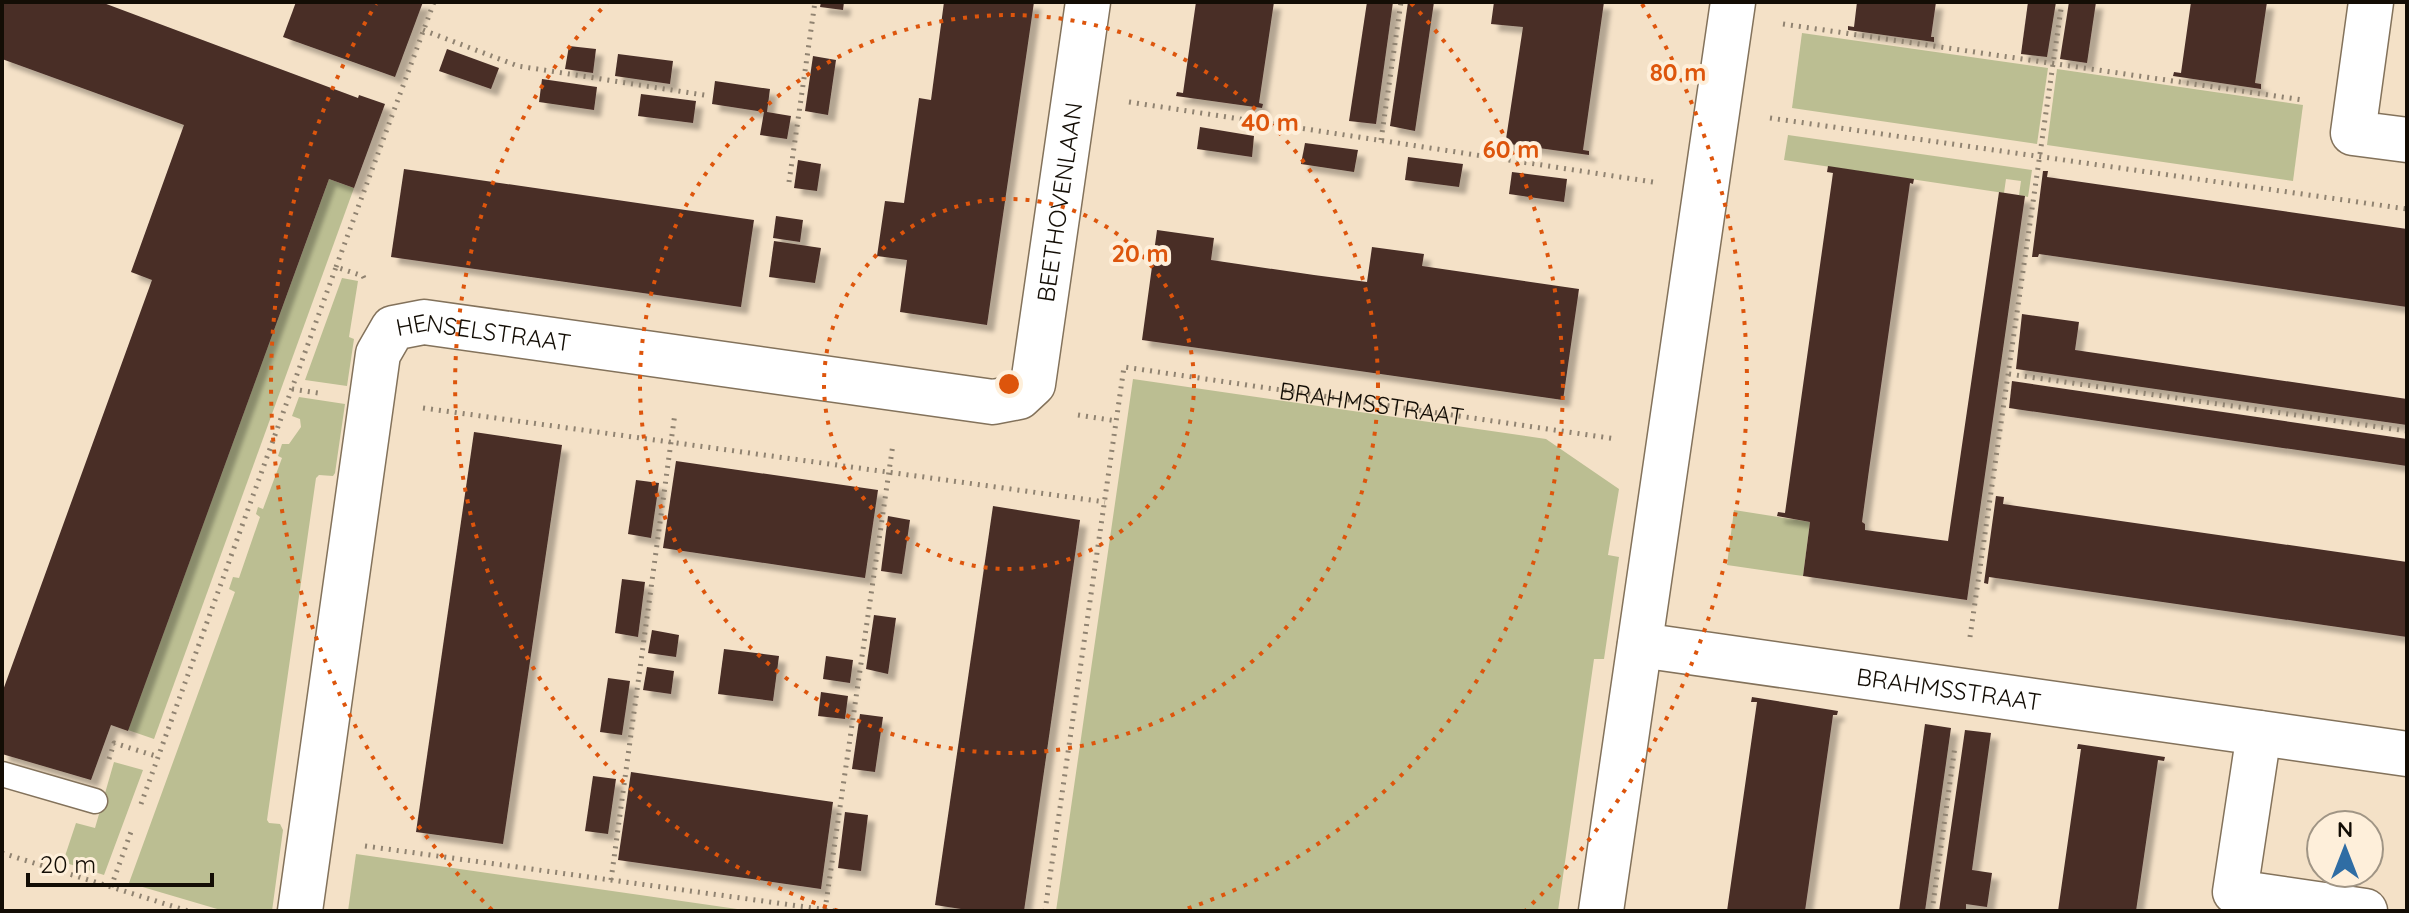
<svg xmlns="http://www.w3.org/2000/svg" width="2409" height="913" viewBox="0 0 2409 913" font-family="Quicksand,sans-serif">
<defs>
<filter id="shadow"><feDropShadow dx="7" dy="7" stdDeviation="2" flood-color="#0004"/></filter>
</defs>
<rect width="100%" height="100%" fill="#f4e1c7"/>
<g fill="#bbbe92">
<path d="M1802,33L2048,68L2037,144L1792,108Z"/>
<path d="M2057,69L2303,105L2293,181L2047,145Z"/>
<path d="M1788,135L2032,170L2028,197L2019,195L2021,181L2006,179L2004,193L1784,160Z"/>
<path d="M329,179L354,188L154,739L128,730Z"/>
<path d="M342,278L358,281L349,337L354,339L347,386L305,380Z"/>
<path d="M1133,379L1546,439L1619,489L1608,555L1619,557L1604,659H1594L1558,911H1056Z"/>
<path d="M299,397L345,404L335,473L333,476L319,475L316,478L267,820L269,823L280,824L283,830L272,911H224L129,883L235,592L229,589L233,577L239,578L260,517L256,514L258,507L263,509L282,458L278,456L282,444H289L301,427L300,419L292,416Z"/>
<path d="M1734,510L1810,522L1803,576L1727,565Z"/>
<path d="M114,762L143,770L104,875L63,862L76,823L95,828Z"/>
<path d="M356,854L751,911H348Z"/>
</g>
<g fill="#482e28" filter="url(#shadow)">
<path d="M2,2H101L358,98L359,95L385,104L354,188L329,179L128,731L111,725L91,780L2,754V693L152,280L131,272L184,125L2,59Z"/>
<path d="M296,2H423L395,77L283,37Z"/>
<path d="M821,2H844L843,10L820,7Z"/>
<path d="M944,2H1034L987,325L900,312L907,260L877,256L885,201L904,203L919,98L931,100Z"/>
<path d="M1196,2H1274L1259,103L1263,104L1262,108L1176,96L1177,92L1183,93Z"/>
<path d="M1367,2H1393L1376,124L1349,121Z"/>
<path d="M1408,2H1434L1415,131L1390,126Z"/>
<path d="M1494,2H1604L1583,150L1589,151V155L1502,143L1503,139H1506L1523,27L1491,24Z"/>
<path d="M1857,2H1936L1931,37H1934V42L1848,30V26L1854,27Z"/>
<path d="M2028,2H2056L2047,57L2021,54Z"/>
<path d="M2069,2H2096L2087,63L2060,59Z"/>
<path d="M2191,2H2267L2255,83L2261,84V89L2173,76L2174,72L2181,73Z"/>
<path d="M569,46L596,49L593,73L565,69Z"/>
<path d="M447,49L499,68L491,89L439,71Z"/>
<path d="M618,54L673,61L670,84L615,76Z"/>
<path d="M813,56L836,60L828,115L805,111Z"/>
<path d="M542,79L597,87L594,110L539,102Z"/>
<path d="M715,81L770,89L767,112L791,116L787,139L760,135L764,112L712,104Z"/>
<path d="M641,94L696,101L693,123L638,116Z"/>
<path d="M1200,127L1254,136L1252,157L1197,149Z"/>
<path d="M1305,143L1358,150L1354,172L1301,164Z"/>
<path d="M1408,157L1463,164L1459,187L1405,180Z"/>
<path d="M798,160L821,164L817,191L794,188Z"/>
<path d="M1828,166L1914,179L1913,184L1910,183L1869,470L1862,522L1865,524V530L1948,541L1999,192L2025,196L1967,600L1803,576L1810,522L1777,516L1778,512L1785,513L1833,173L1827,172Z"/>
<path d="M404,169L754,220L741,307L391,257Z"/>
<path d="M2043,171H2048L2047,177L2407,229V307L2039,254L2038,257H2032Z"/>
<path d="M1512,172L1567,179L1564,202L1509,194Z"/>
<path d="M776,216L803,220L800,242L773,238Z"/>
<path d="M1157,230L1214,238L1211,260L1314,275L1367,282L1372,247L1424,254L1422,266L1579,289L1563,400L1142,340Z"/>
<path d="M774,241L821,248L815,283L769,277Z"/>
<path d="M2022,314L2079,322L2075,350L2407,399V425L2016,369Z"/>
<path d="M2012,381L2407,439V466L2009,408Z"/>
<path d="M474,432L562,445L503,844L416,832Z"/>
<path d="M676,461L878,490L865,578L663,548Z"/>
<path d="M636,480L659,483L651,538L628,534Z"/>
<path d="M1996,496L2004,497L2003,504L2407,562V637L1989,577L1988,584L1984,583Z"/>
<path d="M993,506L1080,520L1024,911H974L935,905Z"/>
<path d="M888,516L910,520L902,574L881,571Z"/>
<path d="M622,579L645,582L638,637L615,633Z"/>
<path d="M874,615L896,618L888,674L866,669Z"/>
<path d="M652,630L679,635L676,657L648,653Z"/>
<path d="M724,649L779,656L773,701L718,694Z"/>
<path d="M826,656L853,660L850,683L823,679Z"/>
<path d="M647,667L674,671L671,694L643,690Z"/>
<path d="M608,678L630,681L622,735L600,732Z"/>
<path d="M821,692L848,696L845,719L818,716Z"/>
<path d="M1752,697L1838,711L1837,715H1833L1805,911H1727L1757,702H1751Z"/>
<path d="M860,714L883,717L875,772L852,769Z"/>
<path d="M1925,724L1951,728L1925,911H1899Z"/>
<path d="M1965,730L1991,733L1972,870L1992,873L1987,907L1966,904V911H1939Z"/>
<path d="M2078,744L2165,757L2164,761L2158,760L2136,911H2058L2081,749H2077Z"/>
<path d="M631,772L833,802L821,889L618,860Z"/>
<path d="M593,776L616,779L608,834L585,831Z"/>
<path d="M845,812L868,815L861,871L838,868Z"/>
</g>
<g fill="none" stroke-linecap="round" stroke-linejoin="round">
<defs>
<path id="lane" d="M2,774L95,801"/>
<g id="street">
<path d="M2371,2L2353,133L2407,140"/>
<path id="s2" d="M1640,645L2407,754"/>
<path d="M2259,733L2235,892L2365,911"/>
<path id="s3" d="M300,911L378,354L393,328L424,322L993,402L1019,397L1033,384L1088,2"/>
<path d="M1601,911L1733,2"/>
</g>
</defs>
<use href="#lane" stroke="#83725b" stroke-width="27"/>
<use href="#street" stroke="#83725b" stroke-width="47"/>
<g stroke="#908371" stroke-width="5" stroke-dasharray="2 6" stroke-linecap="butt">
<path d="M1783,24L2303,100"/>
<path d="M423,30L518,66L710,96"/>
<path d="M1129,102L1653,182"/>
<path d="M1770,118L2407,209"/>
<path d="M1381,140L1401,2"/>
<path d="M789,182L815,2"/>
<path d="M336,267L434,2"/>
<path d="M2009,374L2407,431"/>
<path d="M292,389L318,393"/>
<path d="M423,408L1105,502"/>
<path d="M1078,415L1117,421"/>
<path d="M1970,637L2062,2"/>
<path d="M109,759L114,743L159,757"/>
<path d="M141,804L336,267L363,276L366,282"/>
<path d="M365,846L835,911"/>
<path d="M2,853L188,911"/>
<path d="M611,880L675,413"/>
<path d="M111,887L132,829"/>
<path d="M825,910L893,444"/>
<path id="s1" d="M1045,911L1124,367L1616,439"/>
<path d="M1932,911L1955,746"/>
</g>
<use href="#lane" stroke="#fff" stroke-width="24"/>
<use href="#street" stroke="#fff" stroke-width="44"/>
</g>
<g fill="none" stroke="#dd550c" stroke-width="4" stroke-dasharray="4 8">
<circle cx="1009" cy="384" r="185"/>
<circle cx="1009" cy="384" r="369"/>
<path d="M838 911A554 554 0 0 1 607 3M1411 3A554 554 0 0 1 1180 911"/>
<path d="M492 910A738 738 0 0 1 376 4M1642 4A738 738 0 0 1 1526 910"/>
</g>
<g text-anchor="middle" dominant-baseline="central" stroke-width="8" stroke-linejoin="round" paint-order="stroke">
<g font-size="24" fill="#130d05" stroke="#feefda">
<text stroke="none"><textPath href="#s3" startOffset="1428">BEETHOVENLAAN</textPath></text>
<text stroke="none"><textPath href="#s3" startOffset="684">HENSELSTRAAT</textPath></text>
<text stroke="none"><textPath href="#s1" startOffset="800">BRAHMSSTRAAT</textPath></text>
<text stroke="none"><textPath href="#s2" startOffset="312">BRAHMSSTRAAT</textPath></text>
</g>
</g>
<circle cx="1009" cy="384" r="12" fill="#dd550c" stroke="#feefda" stroke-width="4"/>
<g font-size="24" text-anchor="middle" font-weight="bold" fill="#dd550c" stroke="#feefda" stroke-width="8" stroke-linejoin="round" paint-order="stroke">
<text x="1678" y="81">80 m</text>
<text x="1270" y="131">40 m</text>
<text x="1511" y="158">60 m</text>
<text x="1140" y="262">20 m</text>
</g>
<rect width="2409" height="913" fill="none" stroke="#130d05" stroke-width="8"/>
<g transform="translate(2345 849)"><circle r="38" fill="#feefda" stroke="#a09585" stroke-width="2"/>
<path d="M0-6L14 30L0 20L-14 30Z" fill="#2f6da4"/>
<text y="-12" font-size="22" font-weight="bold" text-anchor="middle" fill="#130d05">N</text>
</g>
<path d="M28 873v12h184v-12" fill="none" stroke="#130d05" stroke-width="4"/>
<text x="40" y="873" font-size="24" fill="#130d05" stroke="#feefda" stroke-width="6" paint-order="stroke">20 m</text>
</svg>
